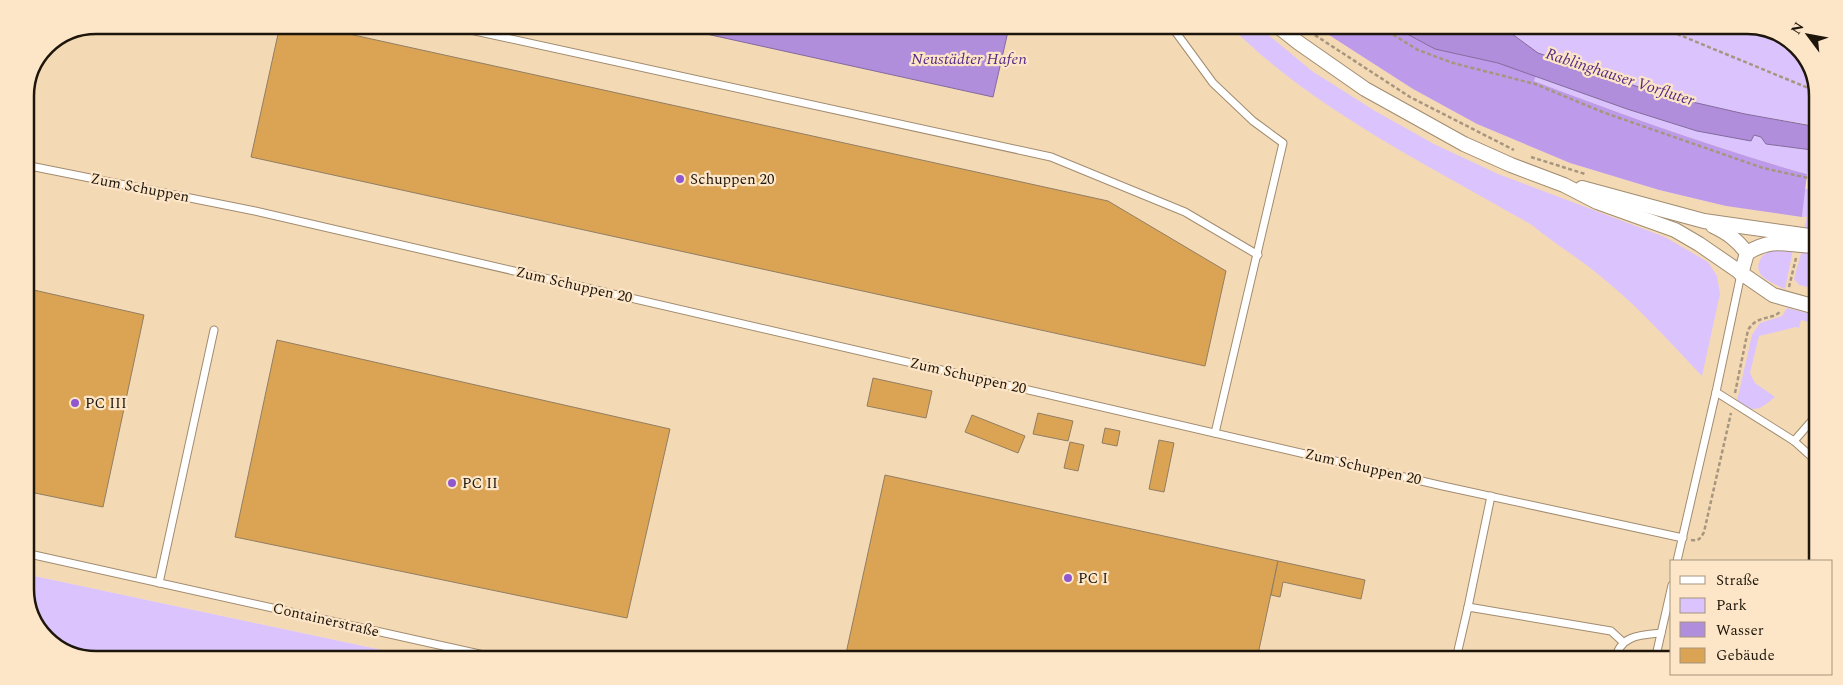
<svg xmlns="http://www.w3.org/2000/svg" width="1843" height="685" viewBox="0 0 1843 685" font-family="Spectral,serif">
<rect width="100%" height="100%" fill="#fde6c8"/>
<path fill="#f4d9b5" d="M96,25L670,26L993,97L1009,27L1318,28L1413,89L1477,124L1570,163L1658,190L1726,206L1817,217L1815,561H1672V660L415,657L25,574V91L46,45Z"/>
<g fill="#dbc4fd">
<path d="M1232,28H1260L1312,71L1375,111L1434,144L1498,174L1665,237L1708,262L1717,276L1720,294L1702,376C1668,340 1634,302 1594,271C1574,255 1552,242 1532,225C1430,166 1316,111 1232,28Z"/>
<path d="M1504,28L1770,29L1804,53L1818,91V126L1745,114L1662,95L1538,53Z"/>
<path d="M1536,76L1627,109L1761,137L1766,144L1812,150L1807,174C1714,148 1624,115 1534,81Z"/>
<path d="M1805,189H1817V230L1804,229L1807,217H1802Z"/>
<path d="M1776,249L1793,250L1785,289C1773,283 1752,277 1760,260C1764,253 1769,251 1776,249Z"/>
<path d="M1802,250L1817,251L1816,289L1799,285L1794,279Z"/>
<path d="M1787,308L1816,315V324L1801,320L1799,328L1796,327L1759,336L1750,373L1755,383L1775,397C1761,409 1752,415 1737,401L1752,335L1760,323L1782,316Z"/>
<path d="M25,574L415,657L73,656L39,632L25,594Z"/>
</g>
<path fill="#bd9bea" d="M1318,28H1396L1435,49L1498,63L1536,76L1534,81C1624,115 1714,148 1807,174L1802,217L1726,206L1659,190L1570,163L1477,124L1413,89Z"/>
<g fill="#b08edc" stroke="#846a9d">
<path d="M670,26L1009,27L993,97Z"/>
<path d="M1396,28H1504L1538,53L1662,95L1745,114L1818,127L1817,142L1812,150L1766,144L1761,137L1754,135L1751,141L1697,131L1627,109L1498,63L1435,49Z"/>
</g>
<g fill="#daa454" stroke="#927e62">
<path d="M280,25H308L1108,201L1226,271L1205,366L251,157Z"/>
<path d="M25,288L144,315L103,507L25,491Z"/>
<path d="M277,340L670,429L627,618L235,537Z"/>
<path d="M873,378L932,391L926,418L867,406Z"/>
<path d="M1038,413L1073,421L1068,441L1033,434Z"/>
<path d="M972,415L1025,436L1018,453L965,432Z"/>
<path d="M1105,428L1120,431L1117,446L1102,443Z"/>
<path d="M1159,440L1174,443L1164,492L1149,489Z"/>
<path d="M1070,442L1084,445L1078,471L1064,468Z"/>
<path d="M885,475L1278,561L1257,659L845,658Z"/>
<path d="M1278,561L1365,580L1361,599L1283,582L1280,597L1271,595Z"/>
</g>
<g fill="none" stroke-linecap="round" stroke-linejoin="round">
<defs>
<g id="service">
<path d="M452,26L1051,157L1185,212L1258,255"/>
<path d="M1172,27L1213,83L1253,121L1283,143L1215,433"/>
<path d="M25,165L255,211L1443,486L1683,538"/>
<path d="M1716,392L1794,441L1815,460"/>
<path d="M1794,441L1816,416"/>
<path d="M25,553L493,657"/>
<path d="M1677,561L1716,392L1741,274"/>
<path d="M159,583L214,330"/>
<path d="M1468,607L1491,496"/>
<path d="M1456,659L1468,607L1611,631L1623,642"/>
<path d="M1615,660C1620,635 1640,635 1661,633"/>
<path d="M1655,660L1672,585"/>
</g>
<g id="minor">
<path d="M1280,28L1299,43L1365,89L1464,144L1511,165L1564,185L1597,202L1675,230L1699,244L1773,295L1816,307"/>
<path d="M1582,188L1704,221L1817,237"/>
<path d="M1713,226C1728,233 1737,240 1747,253L1741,274"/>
<path d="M1747,253C1775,236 1787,246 1817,246"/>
</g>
</defs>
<use href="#service" stroke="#a18c70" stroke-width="9"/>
<use href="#minor" stroke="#a18c70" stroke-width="16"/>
<g stroke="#a7967f" stroke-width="2.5" stroke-dasharray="4 2.5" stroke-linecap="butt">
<path d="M1304,28L1410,97L1514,150"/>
<path d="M1382,28L1418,50L1453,63L1535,84L1605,113L1763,168L1813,179L1817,174"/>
<path d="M1665,29L1818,92"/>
<path d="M1531,157L1585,174"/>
<path d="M1789,287L1796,258"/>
<path d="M1735,393L1748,330C1758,314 1771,321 1781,311"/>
<path d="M1691,540C1699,541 1700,539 1704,532L1731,413"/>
</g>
<use href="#service" stroke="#fff" stroke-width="7"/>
<use href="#minor" stroke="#fff" stroke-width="14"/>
</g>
<g fill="#9157cf" stroke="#fde6c8" stroke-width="2">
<circle cx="680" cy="179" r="5"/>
<circle cx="75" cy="403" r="5"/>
<circle cx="452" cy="483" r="5"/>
<circle cx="1068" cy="578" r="5"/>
</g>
<g text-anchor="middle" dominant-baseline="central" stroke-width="4.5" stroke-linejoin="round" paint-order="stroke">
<g font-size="15" fill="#1e160b" stroke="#fde6c8" text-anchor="start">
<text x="690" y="179">Schuppen 20</text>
<text x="85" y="403">PC III</text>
<text x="462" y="483">PC II</text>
<text x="1078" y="578">PC I</text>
</g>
<g font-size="15" fill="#1e160b" stroke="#fde6c8">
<text transform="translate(140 188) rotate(11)">Zum Schuppen</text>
<text transform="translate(574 285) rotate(13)">Zum Schuppen 20</text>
<text transform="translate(968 376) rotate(13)">Zum Schuppen 20</text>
<text transform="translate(1363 467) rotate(13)">Zum Schuppen 20</text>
<text transform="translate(326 620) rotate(13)">Containerstraße</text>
</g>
<g font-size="16" font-style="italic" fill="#582b85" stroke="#fde6c8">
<text x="969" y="59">Neustädter Hafen</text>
<text transform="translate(1620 77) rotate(18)">Rablinghauser Vorfluter</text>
</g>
</g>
<path d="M0 0H1843V685H0ZM96 34H1747A62 62 0 0 1 1809 96V589A62 62 0 0 1 1747 651H96A62 62 0 0 1 34 589V96A62 62 0 0 1 96 34Z" fill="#fde6c8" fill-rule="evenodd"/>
<path fill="none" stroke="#1e160b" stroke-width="2.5" d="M96 34H1747A62 62 0 0 1 1809 96V589A62 62 0 0 1 1747 651H96A62 62 0 0 1 34 589V96A62 62 0 0 1 96 34Z"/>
<rect x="1670" y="560" width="162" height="115" fill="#fde6c8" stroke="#a4937c"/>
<rect x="1680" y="576" width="25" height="8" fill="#ffffff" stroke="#a4937c"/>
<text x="1716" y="585" font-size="15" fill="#1e160b">Straße</text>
<rect x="1680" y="598" width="25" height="15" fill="#dbc4fd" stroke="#a4937c"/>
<text x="1716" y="610" font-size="15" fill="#1e160b">Park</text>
<rect x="1680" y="622" width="25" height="15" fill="#b08edc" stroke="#a4937c"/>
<text x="1716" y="635" font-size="15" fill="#1e160b">Wasser</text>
<rect x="1680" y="648" width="25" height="15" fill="#daa454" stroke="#a4937c"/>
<text x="1716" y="660" font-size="15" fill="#1e160b">Gebäude</text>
<g transform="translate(1808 35) rotate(302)" stroke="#fde6c8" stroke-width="4" paint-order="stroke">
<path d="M0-4L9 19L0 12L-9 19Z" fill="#1e160b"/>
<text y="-8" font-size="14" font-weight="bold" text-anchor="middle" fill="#1e160b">N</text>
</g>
</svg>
